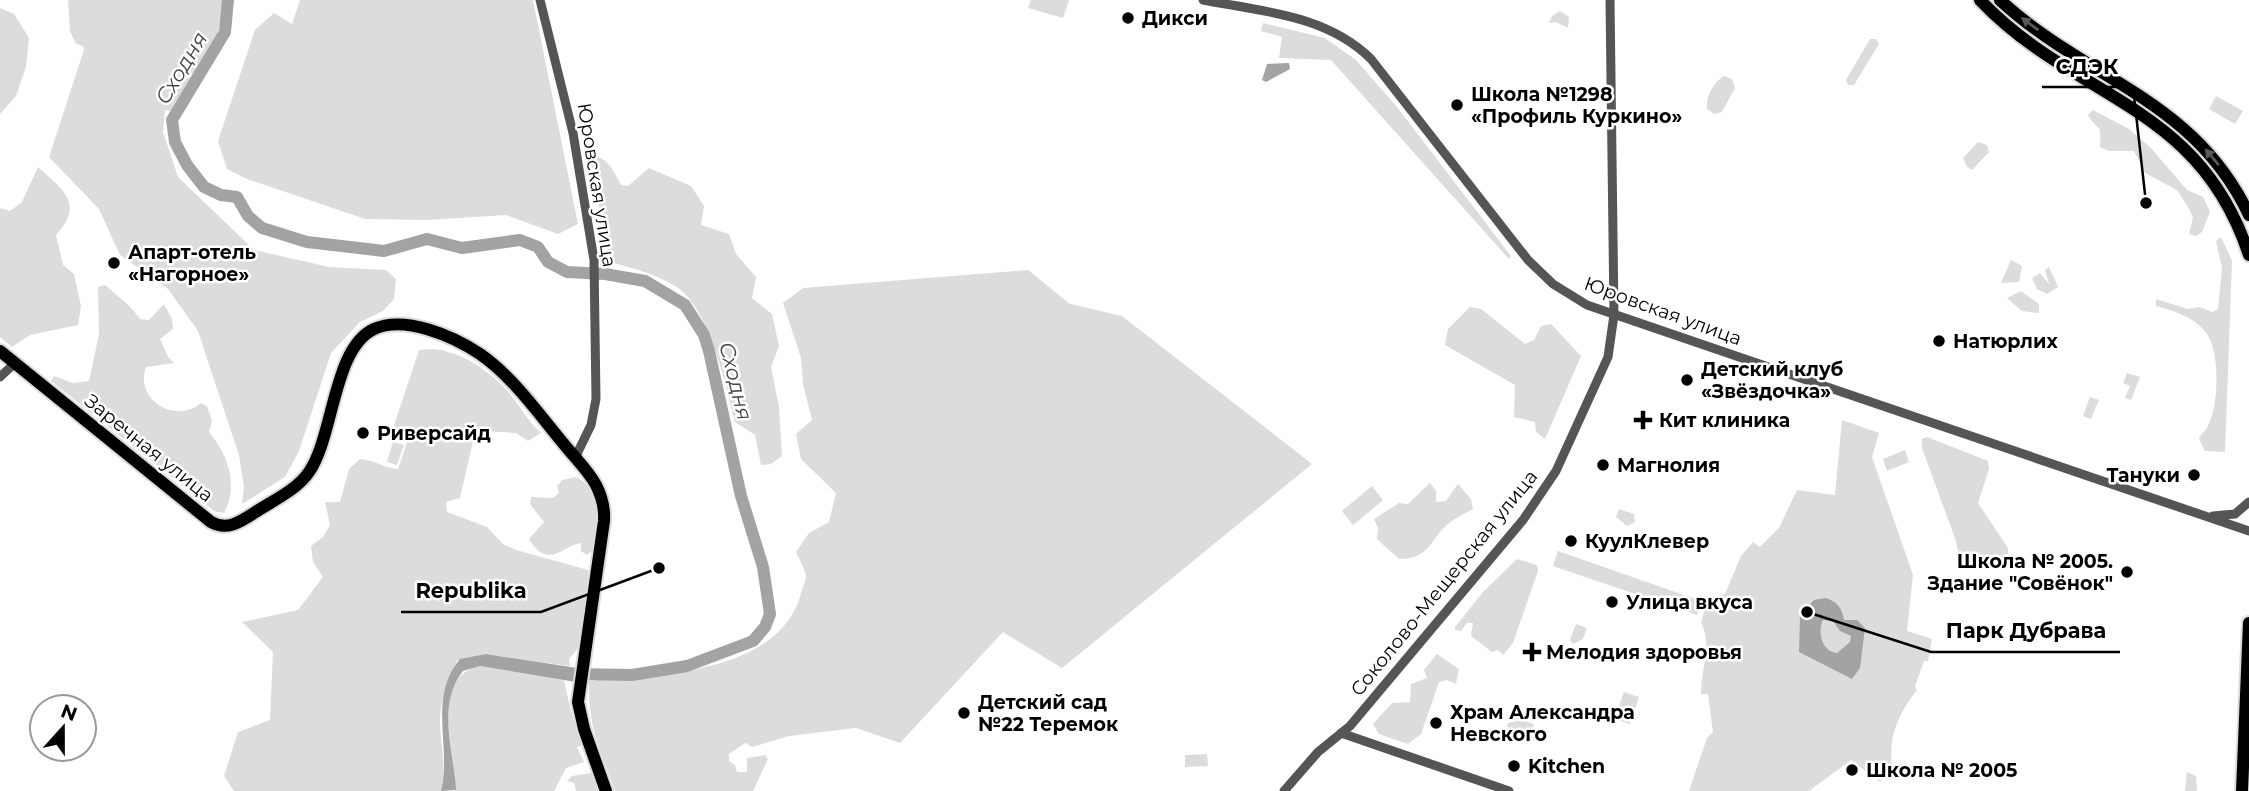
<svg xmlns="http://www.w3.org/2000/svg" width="2249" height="791" viewBox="0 0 2249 791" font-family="Montserrat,sans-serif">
<rect width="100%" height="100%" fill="#fff"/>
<g fill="#dcdcdc">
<path d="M68,0H223C224,40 195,79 174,112L165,110L163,132L178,177L254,250L329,267L386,270L396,279L394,299L383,311L360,322L331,353L299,451L285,477L242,504L244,487L239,455L198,331L168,289L120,255L99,209L49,157L84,50L83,46L76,44L70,31Z"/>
<path d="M300,0H533L578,224L558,234L506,215L427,220L365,219L247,179L227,169L218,141L255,30L274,13L292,24Z"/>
<path d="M1031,0H1069L1063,18L1028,8Z"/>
<path d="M0,8L14,14L29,38L26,67L16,96L0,114Z"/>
<path d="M1560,11L1569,17L1568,28L1556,22L1549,23L1552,16Z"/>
<path d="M1263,23L1325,38L1356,60L1397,107L1511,256L1509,259L1331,60L1279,58L1282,37L1261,31Z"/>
<path d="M1870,39H1876L1879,44L1854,85H1848L1846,80Z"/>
<path d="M1724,76L1732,79L1735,88L1722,112L1714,114L1707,109C1705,98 1714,81 1724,76Z"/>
<path d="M2216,96L2243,111L2235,124L2209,109Z"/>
<path d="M2093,110L2129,129L2150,147L2187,190L2203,197L2210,212L2202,232L2196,236L2189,234L2193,217L2188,207L2177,190L2145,173L2134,151H2109L2100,147C2102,122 2098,132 2088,115Z"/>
<path d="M1978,142L1987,145L1989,152L1972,170L1967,167L1963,158Z"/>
<path d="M590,155C608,157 613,170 621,185L628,186L649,168L691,186L704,206L701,225L729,234L736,254L756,277L752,298L772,314L779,346L771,367L779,407L782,456L771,464L761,465L755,435L735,422C726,386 709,306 675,286C656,274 630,267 609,262Z"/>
<path d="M38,167C63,190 85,203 56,235L63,265L74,274L81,306L78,325L30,335L12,347L0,337V208L10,211L22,202Z"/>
<path d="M2221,237L2232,261L2225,452L2205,451L2199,439C2201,433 2206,431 2208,426C2219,405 2221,348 2204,330C2191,316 2174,311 2156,306V299L2188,309L2200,307L2212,312L2218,309L2222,268L2216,241Z"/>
<path d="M2011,260L2022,266L2019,282L2001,283Z"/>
<path d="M2049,267L2058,287L2047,294L2037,289L2032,278L2040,273L2049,284L2045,270Z"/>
<path d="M1028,270L1070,304L1122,316L1312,464L1062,668L1003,632L900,743L856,728L789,736L752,747L745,743L729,754V761L735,765L737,772H747V758L765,755L768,759L753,791H615C600,748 588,728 589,681C657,674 775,675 800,597C801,591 806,582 806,576C805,569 799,559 796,552L809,533L829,522L836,493L801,459L796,434L812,420L803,384L801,358L783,303L803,288Z"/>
<path d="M105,285C117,296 130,304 140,319L149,320L164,304L172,319L173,329L160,339L168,357L174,363L146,367C134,399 175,425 201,403L207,406L212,421L209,432C228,455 239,485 224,513L214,511L51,381L54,376L73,383L89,381L99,334L98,287Z"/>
<path d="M2021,291L2039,304V313L2022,311L2007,298Z"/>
<path d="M1470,307L1481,309L1525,344L1534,340L1541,326L1551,324L1581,356L1545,439L1536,432L1535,422L1514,417L1515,385L1445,345L1448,329Z"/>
<path d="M433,349C464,352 495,374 514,399C523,411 529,422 541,433L528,441L516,433L485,431L473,441L460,498L446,502L447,512L487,527L503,544L516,550L588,570V593L579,647L569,659L570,666L486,654L457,661C448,680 441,698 440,719C440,744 447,766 441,791H234L224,776L238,732L270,720L273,652L242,622L298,610L323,577L313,562L311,546L323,537L330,525L325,502H340L349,469L360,459C374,460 384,468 398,469L408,439L394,425L419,350Z"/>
<path d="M2127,373L2140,377L2131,400L2125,398L2130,386L2123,383Z"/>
<path d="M2090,397L2099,400L2091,419L2083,416Z"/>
<path d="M1842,420L1879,433L1872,457L1913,575L1907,631L1932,639L1928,661H1924L1915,686L1917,690C1899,713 1888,736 1892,765L1880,782L1851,760L1809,791H1689L1707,738L1713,732L1708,694H1701C1701,665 1713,648 1701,622L1707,602L1725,594L1741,556L1753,542L1760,547L1779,528L1797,490L1835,495Z"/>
<path d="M1927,437L1988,461L1989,469L1978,503L2008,548V553L1998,566L1963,567L1960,564L1956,541L1922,448V439Z"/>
<path d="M393,442L404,445L397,465L387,462Z"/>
<path d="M1905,450L1909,462L1887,471L1883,459Z"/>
<path d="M576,477C600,487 600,528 593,550L587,555L581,551V543C563,545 548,571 529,539L544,522L530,504L531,497L553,498L559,493L557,486L562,480Z"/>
<path d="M1430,483L1436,491V502L1446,501L1458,484L1471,499L1473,509C1465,514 1455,518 1448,524C1429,540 1430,559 1399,559L1377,539L1378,528L1374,519L1399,503L1408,504Z"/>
<path d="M1372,486L1383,500L1353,525L1342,511Z"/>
<path d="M1619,509L1634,514L1635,522L1627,526L1616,517Z"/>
<path d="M1558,551L1698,600L1701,603L1697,615L1553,566Z"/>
<path d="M1517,559L1537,565L1538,571L1513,643L1503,655L1498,650L1492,652L1471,636L1473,623H1467L1461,631L1455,630V627L1483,592Z"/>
<path d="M1576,624L1587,628L1583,639L1573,644L1570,640Z"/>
<path d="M1437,654L1459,669L1456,684L1447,680L1439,682L1421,734L1408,744L1379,734L1373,724L1392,703L1410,702L1411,684L1427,678L1424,670Z"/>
<path d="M480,666L564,680C568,702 574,723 582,745L577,747L584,762L566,768L554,791H455C457,754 427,678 480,666Z"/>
<path d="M1624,692L1639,697L1630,724L1614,719Z"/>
<path d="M1522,720L1534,724L1529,739L1514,734L1507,726L1508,723Z"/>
<path d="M1207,754L1208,766L1185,767V755Z"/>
<path d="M1977,763L1992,770L1988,781L1972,774Z"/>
<path d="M2187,772L2196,776L2197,791H2185Z"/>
<path d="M591,773L598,791H576L574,783L567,781L572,776Z"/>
</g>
<g fill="#a3a3a3" fill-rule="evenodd">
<path d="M1289,63L1290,69L1266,82L1262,80L1267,64Z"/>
<path d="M1825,598C1838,601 1842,609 1844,620H1857L1865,628L1860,668L1852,679L1799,652L1800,616L1814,600ZM1823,620L1833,621L1840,631L1851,636L1850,642L1837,653C1822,652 1817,632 1823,620Z"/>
<path d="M486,654L584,669L590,673L588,684L480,666L463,671C436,705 454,751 456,790L441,791C452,747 427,698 460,659Z"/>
</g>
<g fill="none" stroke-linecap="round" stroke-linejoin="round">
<path stroke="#a3a3a3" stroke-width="12" d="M228,0L225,32L172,120L175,142L187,165L204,187L221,195L237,197L248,216L262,228L307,242L384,251L427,239L462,248L520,240L538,247L548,262L567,272L605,274L645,281L685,305L704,335L709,351L741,496L763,567L770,614L765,627L753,641L687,666L632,675L575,674"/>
<defs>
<g id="major">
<path d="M1980,0C2076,101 2199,102 2249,255"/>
<path d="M2000,0C2086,80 2194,98 2249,215"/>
<path d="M0,351L211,522C227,531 240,522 254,513C272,501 297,490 309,472C334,436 333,348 374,329C405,315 453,336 480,354C512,376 538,413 563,443C574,457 588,470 596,485C602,497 605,507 604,521L578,702L584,729L606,791"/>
<path d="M2242,791L2249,623"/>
</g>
</defs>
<use href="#major" stroke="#dbdbdb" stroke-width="16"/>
<g stroke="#555" stroke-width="9">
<path d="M540,0L573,133L594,260L596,399L591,425L575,458"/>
<path d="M1203,0C1261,11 1327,15 1371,59L1528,260L1553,284L1587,305L2249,531"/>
<path d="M0,377L14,364"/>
<path d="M2213,516L2235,514L2249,502"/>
<path d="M1341,733L1509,791"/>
<path d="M1284,791L1318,752L1350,726L1523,520L1556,471L1608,357L1614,315L1610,0"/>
</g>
<use href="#major" stroke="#000" stroke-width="12"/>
</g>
<defs><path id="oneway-solid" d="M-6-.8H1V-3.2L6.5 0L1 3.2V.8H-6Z" transform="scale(1.75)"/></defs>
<g fill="#595959">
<use href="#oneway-solid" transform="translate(2030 24) rotate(-144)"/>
<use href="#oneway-solid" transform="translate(2212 157) rotate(-130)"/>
</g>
<g fill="#000" stroke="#fff" stroke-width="2.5">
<circle cx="1128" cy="18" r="7"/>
<circle cx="1457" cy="105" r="7"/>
<circle cx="114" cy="263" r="7"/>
<circle cx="1939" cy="341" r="7"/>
<circle cx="1687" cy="380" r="7"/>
<path d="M1639.5 409.5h7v7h7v7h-7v7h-7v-7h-7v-7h7z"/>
<circle cx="363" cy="433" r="7"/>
<circle cx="1603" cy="465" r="7"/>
<circle cx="2194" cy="475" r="7"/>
<circle cx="1571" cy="541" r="7"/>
<circle cx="2127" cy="572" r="7"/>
<circle cx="1612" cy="602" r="7"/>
<path d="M1528.5 641.5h7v7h7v7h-7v7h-7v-7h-7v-7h7z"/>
<circle cx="964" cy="713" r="7"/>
<circle cx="1436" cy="723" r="7"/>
<circle cx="1514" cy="766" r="7"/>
<circle cx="1852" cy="770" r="7"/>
</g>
<g text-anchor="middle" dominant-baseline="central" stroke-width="5" stroke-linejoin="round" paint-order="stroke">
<g font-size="19" font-weight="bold" fill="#000" stroke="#fff" text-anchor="start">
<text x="1142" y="18">Дикси</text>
<text x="1471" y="94">Школа №1298<tspan x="1471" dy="22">«Профиль Куркино»</tspan></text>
<text x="128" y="252">Апарт-отель<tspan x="128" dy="22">«Нагорное»</tspan></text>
<text x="1953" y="341">Натюрлих</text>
<text x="1701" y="369">Детский клуб<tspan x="1701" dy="22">«Звёздочка»</tspan></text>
<text x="1659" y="420">Кит клиника</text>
<text x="377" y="433">Риверсайд</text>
<text x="1617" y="465">Магнолия</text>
<text x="2180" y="475" text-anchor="end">Тануки</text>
<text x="1585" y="541">КуулКлевер</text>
<text x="2113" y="561" text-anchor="end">Школа № 2005.<tspan x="2113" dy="22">Здание "Совёнок"</tspan></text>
<text x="1626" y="602">Улица вкуса</text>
<text x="1546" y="652">Мелодия здоровья</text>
<text x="978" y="702">Детский сад<tspan x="978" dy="22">№22 Теремок</tspan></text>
<text x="1450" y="712">Храм Александра<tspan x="1450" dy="22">Невского</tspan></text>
<text x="1528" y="766">Kitchen</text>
<text x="1866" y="770">Школа № 2005</text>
</g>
<g font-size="19" fill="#000" stroke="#fff">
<text transform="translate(597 185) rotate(81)">Юровская улица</text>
<text transform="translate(1663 311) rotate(20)">Юровская улица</text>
<text transform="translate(149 448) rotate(39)">Заречная улица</text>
<text transform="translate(1444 583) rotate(-51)">Соколово-Мещерская улица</text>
</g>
<g font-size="21" font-style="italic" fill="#444" stroke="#fff">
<text transform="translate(181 68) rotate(-59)">Сходня</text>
<text transform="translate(736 381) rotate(76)">Сходня</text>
</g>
</g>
<path fill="none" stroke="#000" stroke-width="2.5" d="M2146 203L2133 87H2042M659 568L541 612H401M1807 612L1931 652H2120"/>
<g fill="#000" stroke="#fff" stroke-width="2.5">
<circle cx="2146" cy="203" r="7"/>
<circle cx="659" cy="568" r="7"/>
<circle cx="1807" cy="612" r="7"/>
</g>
<g font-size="21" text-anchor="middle" font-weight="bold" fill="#000" stroke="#fff" stroke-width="5" stroke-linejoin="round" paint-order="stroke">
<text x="2087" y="74">СДЭК</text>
<text x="471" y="598">Republika</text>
<text x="2026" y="638">Парк Дубрава</text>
</g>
<g transform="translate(63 728) rotate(21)"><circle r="33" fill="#ffffff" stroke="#999999" stroke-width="2"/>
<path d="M0-5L12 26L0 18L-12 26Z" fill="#000000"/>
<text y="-10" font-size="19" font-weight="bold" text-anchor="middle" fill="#000000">N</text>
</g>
</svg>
